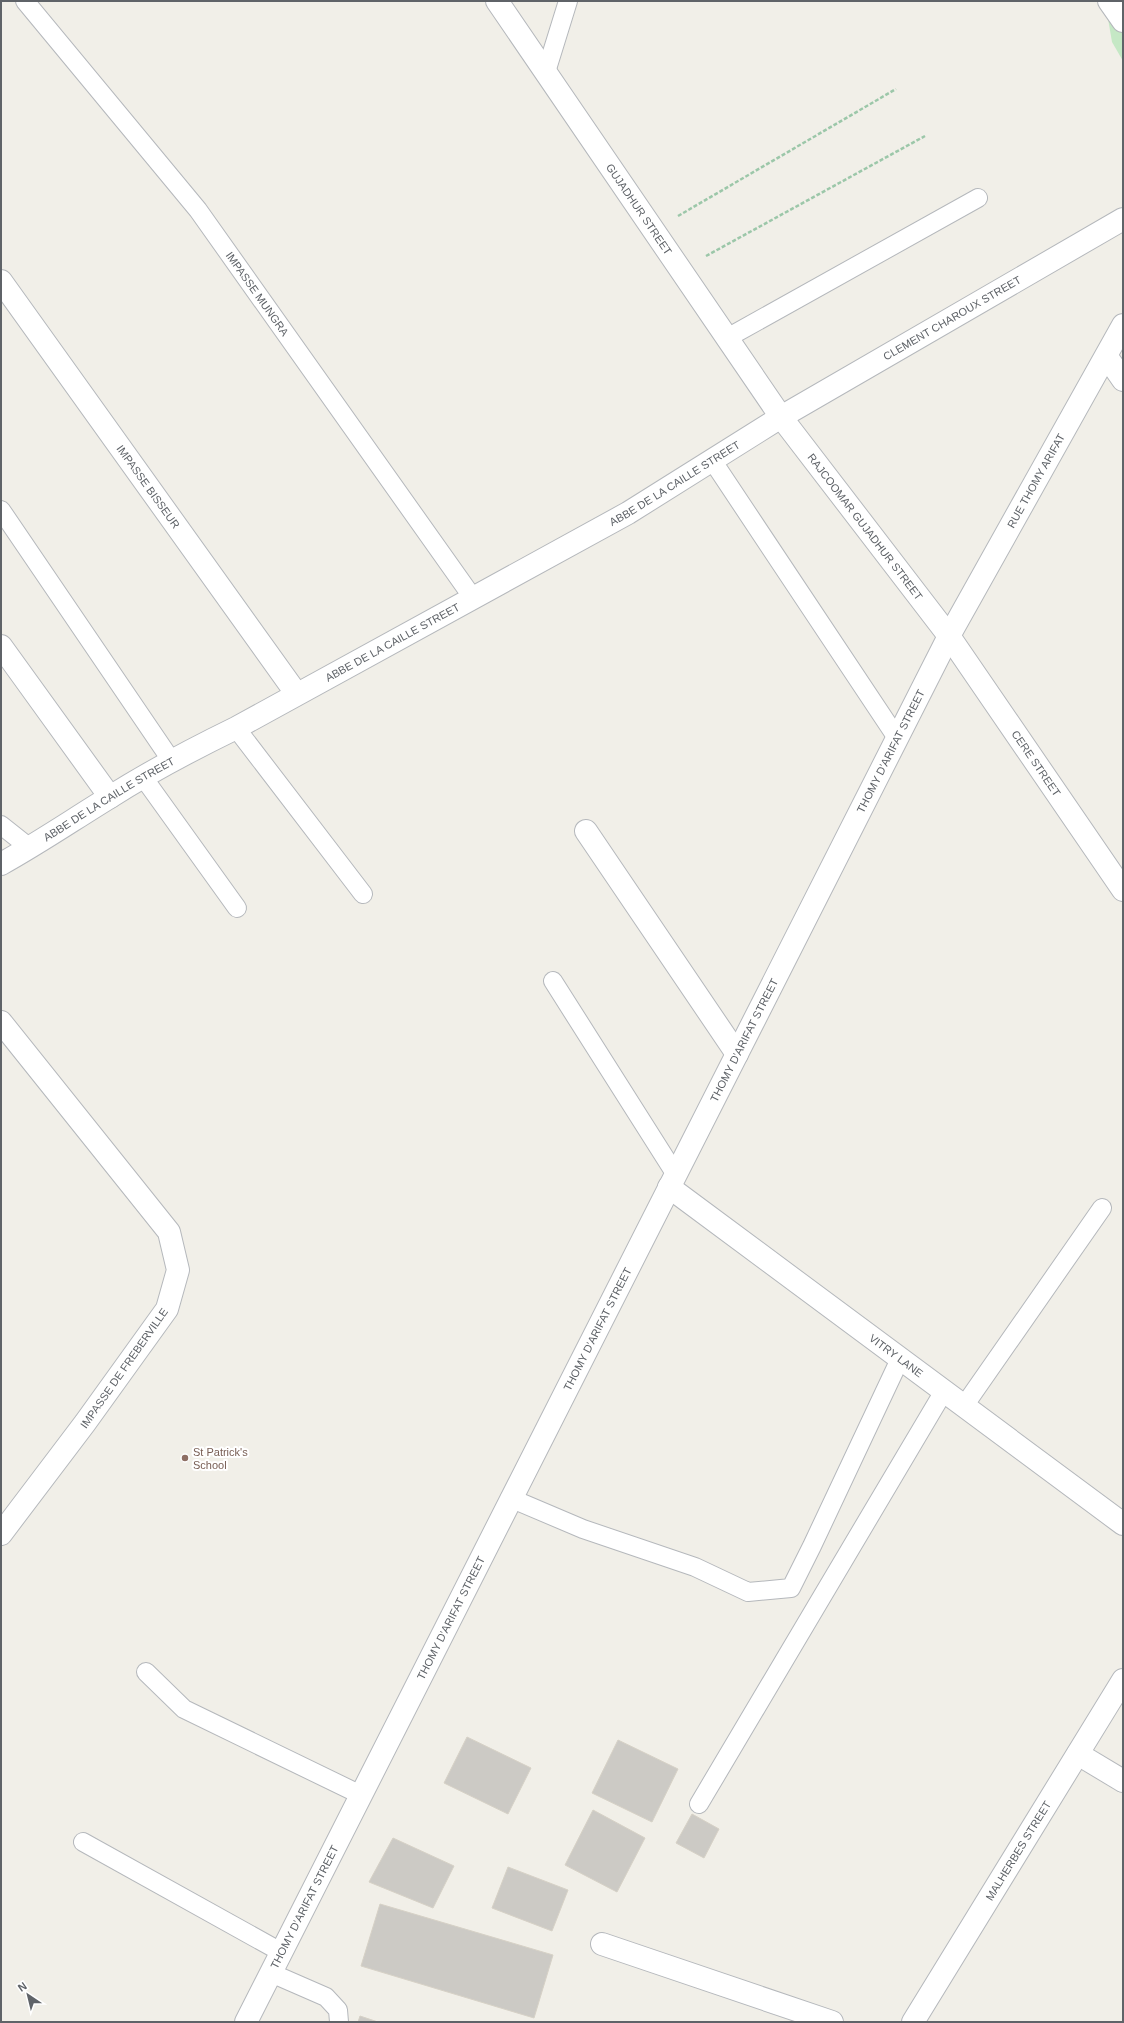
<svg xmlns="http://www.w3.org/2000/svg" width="1124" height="2023" viewBox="0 0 1124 2023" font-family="Arial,sans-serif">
<rect width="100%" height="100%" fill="#f1efe8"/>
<path fill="#c5e8c5" d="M1105,1H1123V61L1112,42Z"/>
<g fill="#cccac5" stroke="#d6d1c6">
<path d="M467,1737L531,1768L508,1814L444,1783Z"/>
<path d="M618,1740L678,1769L652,1822L592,1793Z"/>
<path d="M593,1810L645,1838L617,1892L565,1865Z"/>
<path d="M692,1814L719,1829L704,1858L676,1843Z"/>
<path d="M393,1838L454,1866L433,1908L369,1882Z"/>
<path d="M508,1867L568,1890L552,1931L492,1908Z"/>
<path d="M380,1904L553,1955L534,2018L361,1966Z"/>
<path d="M360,2016L378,2022H358Z"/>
</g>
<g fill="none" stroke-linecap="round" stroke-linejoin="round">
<defs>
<g id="service">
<path id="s1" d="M25,1L198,210L473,598"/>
<path d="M546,72L568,1"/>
<path d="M727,338L978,198"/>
<path d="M712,460L897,738"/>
<path d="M1,510L171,760"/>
<path d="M236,728L363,894"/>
<path d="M143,777L237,908"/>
<path d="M1,825L30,848"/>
<path d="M553,981L676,1175"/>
<path d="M964,1406L1102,1208"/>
<path d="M510,1498L583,1529L695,1567L748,1592L791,1588L812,1546L900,1359"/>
<path d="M146,1672L184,1709L361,1795"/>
<path d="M699,1804L944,1391"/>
<path d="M83,1842L281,1952"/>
<path d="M271,1973L326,1997L338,2010L339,2022"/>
</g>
<g id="minor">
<path d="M1109,1L1123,21"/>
<path id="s2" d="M1,281L296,693"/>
<path d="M1107,357L1123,380"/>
<path d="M1,646L110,797"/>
<path d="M586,831L737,1054"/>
<path id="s3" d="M1,864C39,843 74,819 110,797C151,771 193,749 236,728L628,513L781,417L1123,219"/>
<path d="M1,1022L169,1232L178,1270L167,1309L85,1423L1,1534"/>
<path id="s4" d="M669,1187L1123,1524"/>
<path d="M1078,1754L1123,1781"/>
<path d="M602,1944L832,2022"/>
<path id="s5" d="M246,2022L949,636L1123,325"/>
<path id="s6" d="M913,2022L1123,1680"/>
</g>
<g id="tertiary">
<path id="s7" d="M497,1L781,417L949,636L1123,890"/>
</g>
</defs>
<use href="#service" stroke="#b5b8bc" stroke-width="20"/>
<use href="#minor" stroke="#b5b8bc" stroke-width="24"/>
<use href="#tertiary" stroke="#b5b8bc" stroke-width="24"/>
<g stroke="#9cc7a9" stroke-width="2.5" stroke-dasharray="4 2" stroke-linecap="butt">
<path d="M678,216L896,89"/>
<path d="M706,256L925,136"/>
</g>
<use href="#service" stroke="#fff" stroke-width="18"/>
<use href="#minor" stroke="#fff" stroke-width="22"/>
<use href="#tertiary" stroke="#fff" stroke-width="22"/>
</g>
<circle fill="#8d6e63" stroke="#fff" stroke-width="1.5" cx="185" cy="1458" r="4"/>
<g text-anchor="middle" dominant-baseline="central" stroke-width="4" stroke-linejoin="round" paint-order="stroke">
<g font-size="11" fill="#5f6368" stroke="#fff">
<text stroke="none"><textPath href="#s7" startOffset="252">GUJADHUR STREET</textPath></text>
<text stroke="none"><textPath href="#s1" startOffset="374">IMPASSE MUNGRA</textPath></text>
<text stroke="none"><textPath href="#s3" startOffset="1097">CLEMENT CHAROUX STREET</textPath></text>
<text stroke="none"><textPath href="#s5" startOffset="1732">RUE THOMY ARIFAT</textPath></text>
<text stroke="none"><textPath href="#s3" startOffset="774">ABBE DE LA CAILLE STREET</textPath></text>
<text stroke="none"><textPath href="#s2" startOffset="253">IMPASSE BISSEUR</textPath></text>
<text stroke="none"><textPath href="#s7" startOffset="642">RAJCOOMAR GUJADHUR STREET</textPath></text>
<text stroke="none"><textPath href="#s3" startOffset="450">ABBE DE LA CAILLE STREET</textPath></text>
<text stroke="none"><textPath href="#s5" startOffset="1425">THOMY D'ARIFAT STREET</textPath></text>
<text stroke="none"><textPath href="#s7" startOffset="934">CERE STREET</textPath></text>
<text stroke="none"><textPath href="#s3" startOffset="126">ABBE DE LA CAILLE STREET</textPath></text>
<text stroke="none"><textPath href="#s5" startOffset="1101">THOMY D'ARIFAT STREET</textPath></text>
<text stroke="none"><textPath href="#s5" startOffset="777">THOMY D'ARIFAT STREET</textPath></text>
<text stroke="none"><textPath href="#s4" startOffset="283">VITRY LANE</textPath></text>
<text transform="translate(124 1368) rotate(-55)">IMPASSE DE FREBERVILLE</text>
<text stroke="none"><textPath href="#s5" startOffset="453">THOMY D'ARIFAT STREET</textPath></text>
<text stroke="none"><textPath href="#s6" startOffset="201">MALHERBES STREET</textPath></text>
<text stroke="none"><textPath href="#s5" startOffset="129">THOMY D'ARIFAT STREET</textPath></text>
</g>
<g font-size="11" fill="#785e54" stroke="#fff" text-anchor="start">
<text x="193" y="1452">St Patrick's<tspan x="193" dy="13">School</tspan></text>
</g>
</g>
<rect width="1124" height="2023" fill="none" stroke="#5f6368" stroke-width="4"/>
<g transform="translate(28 1995) rotate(325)" stroke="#ffffff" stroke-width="3" paint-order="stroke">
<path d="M0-3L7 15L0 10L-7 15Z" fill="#5f6368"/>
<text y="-6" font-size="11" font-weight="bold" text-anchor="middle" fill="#5f6368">N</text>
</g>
</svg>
